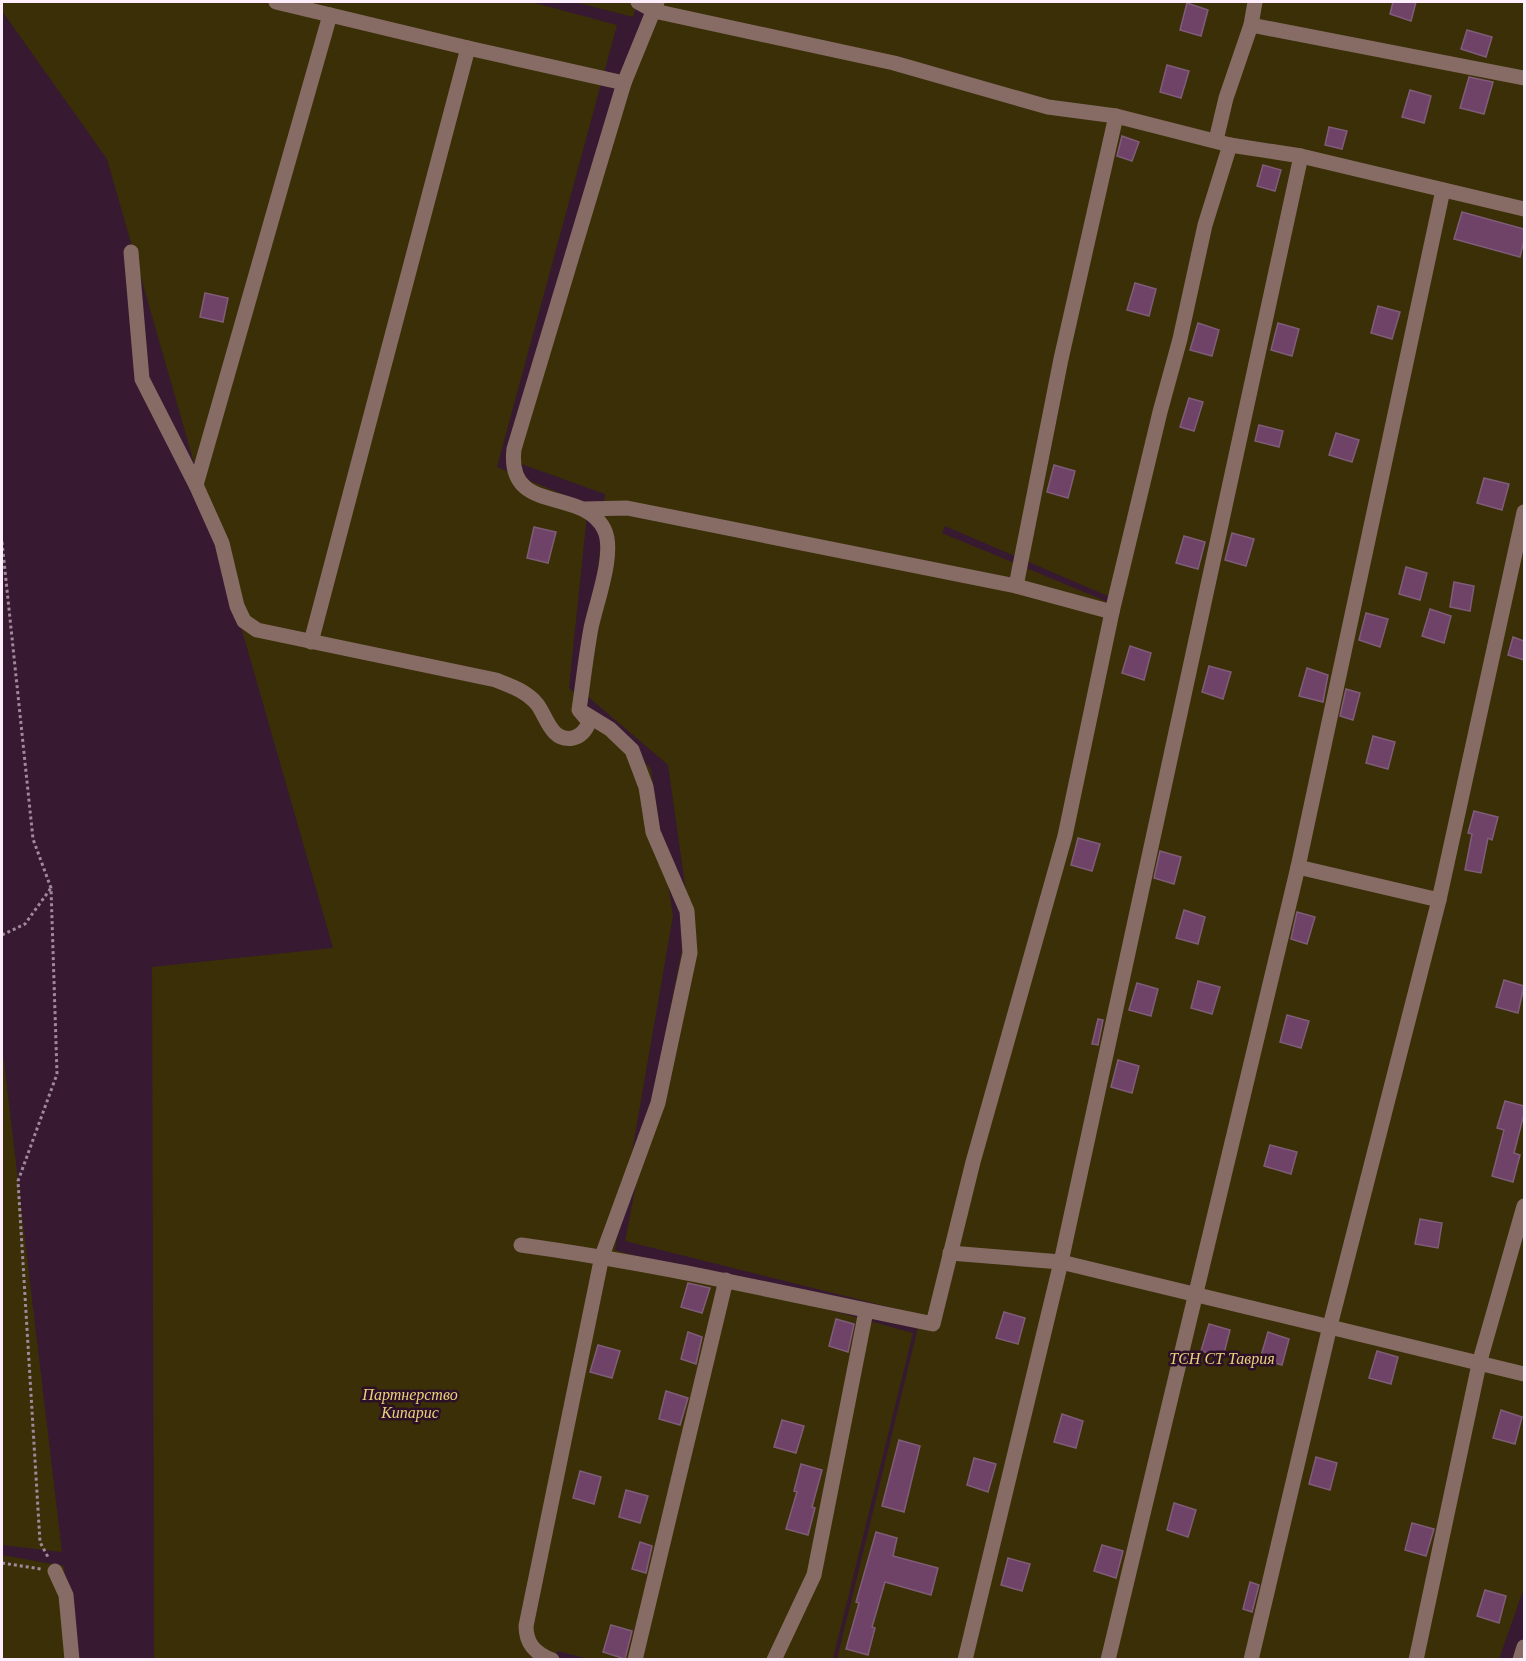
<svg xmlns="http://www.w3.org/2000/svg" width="1526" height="1661" viewBox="0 0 1526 1661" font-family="'Times New Roman',serif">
<rect width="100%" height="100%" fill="#371932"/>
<g fill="#3a2f07" fill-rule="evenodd">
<path d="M2,2H531L617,25L497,467L588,505L569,688L651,769L673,916L615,1250L913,1333L833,1659L592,1660L558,1651L553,1660L154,1659L152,967L333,948L107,159L2,11Z"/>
<path d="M575,2H638L633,17Z"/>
<path d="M648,2H1524V1588L1499,1659H837L921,1315L625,1241L689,913L668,765L586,695L605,494L513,461ZM945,526L1110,597L1108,602L942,533Z"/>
<path d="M2,1045L62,1552L2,1545Z"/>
<path d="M2,1555L64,1566L72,1659H2Z"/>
</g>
<g fill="#6f4267" stroke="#7f5d78" stroke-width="1.5">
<path d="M1393,2H1416L1411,21L1390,14Z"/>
<path d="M1187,3L1208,10L1201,36L1180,30Z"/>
<path d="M1467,30L1492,37L1486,57L1461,49Z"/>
<path d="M1167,65L1189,71L1181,98L1160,92Z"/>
<path d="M1469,77L1493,82L1484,114L1460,108Z"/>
<path d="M1410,90L1431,96L1424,123L1402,117Z"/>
<path d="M1329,127L1347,131L1342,149L1325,145Z"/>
<path d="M1122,136L1139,142L1132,161L1117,156Z"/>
<path d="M1263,165L1281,170L1275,191L1257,186Z"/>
<path d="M1462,212L1524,229V240L1520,257L1454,239Z"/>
<path d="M1135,283L1156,289L1149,316L1127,310Z"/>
<path d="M205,293L228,298L223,322L200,317Z"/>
<path d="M1378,306L1400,312L1392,339L1371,333Z"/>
<path d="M1198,323L1219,330L1212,356L1190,350Z"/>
<path d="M1278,323L1299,329L1292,356L1271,350Z"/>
<path d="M1189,398L1203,402L1194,431L1180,427Z"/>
<path d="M1259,425L1283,431L1279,447L1255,441Z"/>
<path d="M1336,433L1359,440L1352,462L1329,455Z"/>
<path d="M1054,465L1075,471L1068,498L1047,492Z"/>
<path d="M1484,478L1509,484L1502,510L1477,503Z"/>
<path d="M534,527L556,532L548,563L527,558Z"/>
<path d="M1232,533L1254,539L1246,566L1225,560Z"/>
<path d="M1184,536L1205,542L1198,569L1176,563Z"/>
<path d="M1406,567L1427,573L1420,600L1399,594Z"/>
<path d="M1454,582L1474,586L1470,611L1450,607Z"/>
<path d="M1430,609L1451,616L1444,643L1422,636Z"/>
<path d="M1366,613L1388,619L1380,647L1359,640Z"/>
<path d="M1513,637L1524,641V660L1508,655Z"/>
<path d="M1130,646L1151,653L1144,680L1122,673Z"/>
<path d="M1209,666L1231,672L1223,699L1202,692Z"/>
<path d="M1307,668L1328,675L1323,702L1299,696Z"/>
<path d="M1346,689L1360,693L1353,720L1340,716Z"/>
<path d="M1373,736L1395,742L1388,769L1366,763Z"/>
<path d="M1474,811L1498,817L1492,840L1488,838L1481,873L1465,870L1472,834L1468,833Z"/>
<path d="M1078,838L1100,844L1092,871L1071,865Z"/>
<path d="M1160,851L1181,857L1174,884L1154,878Z"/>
<path d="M1184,910L1205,917L1198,944L1176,938Z"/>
<path d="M1297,912L1315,917L1307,944L1291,939Z"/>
<path d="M1504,980L1524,986L1518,1013L1496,1007Z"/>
<path d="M1198,981L1220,987L1212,1014L1191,1008Z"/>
<path d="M1137,983L1158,989L1151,1016L1129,1010Z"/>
<path d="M1287,1015L1309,1021L1301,1048L1280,1042Z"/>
<path d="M1098,1019L1103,1020L1098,1045L1092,1044Z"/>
<path d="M1118,1060L1139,1066L1132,1093L1111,1087Z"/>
<path d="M1505,1101L1524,1106V1114L1514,1153L1520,1155L1513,1182L1492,1176L1504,1130L1497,1128Z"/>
<path d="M1270,1145L1297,1152L1291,1174L1264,1166Z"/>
<path d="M1420,1219L1442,1223L1438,1248L1415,1244Z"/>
<path d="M688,1283L710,1288L702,1313L681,1307Z"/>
<path d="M1004,1312L1025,1318L1018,1344L996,1338Z"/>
<path d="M836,1319L854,1324L848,1352L829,1346Z"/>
<path d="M1209,1324L1230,1330L1223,1357L1201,1351Z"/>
<path d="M688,1332L702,1337L696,1364L681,1359Z"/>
<path d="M1268,1332L1289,1339L1282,1365L1260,1359Z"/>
<path d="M598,1345L620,1351L612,1378L590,1372Z"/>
<path d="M1377,1351L1398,1357L1391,1384L1369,1378Z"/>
<path d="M666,1391L688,1398L680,1425L659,1419Z"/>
<path d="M1501,1410L1522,1417L1515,1444L1493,1438Z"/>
<path d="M1062,1414L1083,1421L1076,1448L1054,1442Z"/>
<path d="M782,1420L804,1426L796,1453L774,1447Z"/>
<path d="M899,1440L920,1446L904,1512L882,1506Z"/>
<path d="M1316,1457L1337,1463L1330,1490L1309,1484Z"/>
<path d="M974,1458L996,1464L988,1492L967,1485Z"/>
<path d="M801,1464L822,1470L812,1507L815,1508L808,1535L786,1529L797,1492L794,1491Z"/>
<path d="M580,1471L601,1477L594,1504L573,1498Z"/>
<path d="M626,1490L648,1496L640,1523L619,1517Z"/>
<path d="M1174,1503L1196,1510L1188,1537L1167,1530Z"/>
<path d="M1412,1523L1434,1529L1426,1556L1405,1550Z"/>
<path d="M876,1532L897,1538L893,1556L938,1568L931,1595L885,1582L872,1627L875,1628L868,1655L846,1649L859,1603L856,1602Z"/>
<path d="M640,1542L652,1546L646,1573L632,1569Z"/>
<path d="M1102,1545L1123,1551L1116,1578L1094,1571Z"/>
<path d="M1008,1558L1030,1564L1022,1591L1001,1585Z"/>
<path d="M1250,1582L1259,1585L1252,1612L1243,1609Z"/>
<path d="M1485,1590L1506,1596L1499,1623L1477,1616Z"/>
<path d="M611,1625L632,1631L625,1659L603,1652Z"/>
</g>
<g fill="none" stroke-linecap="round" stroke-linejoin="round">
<g stroke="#a0899c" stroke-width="3" stroke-dasharray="3 3" stroke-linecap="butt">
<path d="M2,542L33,839L51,888L57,1074L18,1181L40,1542L49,1559"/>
<path d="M2,935L25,924L51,888"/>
<path d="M2,1563L41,1569"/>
</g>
<g stroke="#876c65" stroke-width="15">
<path d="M276,2L468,48L624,83"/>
<path d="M638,2L654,11L894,63L1048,107L1116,116L1230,145L1301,156L1524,209"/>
<path d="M1251,25L1524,78"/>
<path d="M1216,140L1226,98L1251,25L1255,2"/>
<path d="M131,252L142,379L196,485L222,543L237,606L244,621L257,630L496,680C511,686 526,691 537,704C547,717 551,742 573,738C581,736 586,730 589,722L579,710C583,683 586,655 591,628C596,603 616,552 604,529C582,486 506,516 514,449L624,83L657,2"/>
<path d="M196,485L330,15"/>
<path d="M584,509L627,508L1016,586L1112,612"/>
<path d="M1016,586L1061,359L1116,116"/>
<path d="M311,642L468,48"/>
<path d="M1298,867L1439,900"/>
<path d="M521,1245C660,1264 795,1296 933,1324L973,1162L1065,836L1112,612L1160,412L1180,339L1205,225L1230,145"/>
<path d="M950,1253L1061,1262L1524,1374"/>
<path d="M55,1571L66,1595L72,1660"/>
<path d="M552,1660C535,1653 526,1644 526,1626L602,1256L658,1103L690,953L687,911L653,832L646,787L632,750L610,729L584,713"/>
<path d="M635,1660L726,1280"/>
<path d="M774,1660L814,1575L866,1311"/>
<path d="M965,1660L1061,1262L1301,156"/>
<path d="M1108,1660L1298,867L1443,190"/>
<path d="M1251,1660L1330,1326L1439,900L1524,512"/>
<path d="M1416,1660L1479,1364L1524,1206"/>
<path d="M1520,1660L1524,1647"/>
</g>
</g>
<g text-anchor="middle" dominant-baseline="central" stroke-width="5" stroke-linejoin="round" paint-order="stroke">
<g font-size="16" font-style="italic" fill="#ead179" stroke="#2c1028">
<text x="1222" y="1358">ТСН СТ Таврия</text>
<text x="410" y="1394">Партнерство<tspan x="410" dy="18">Кипарис</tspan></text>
</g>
</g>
<rect width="1526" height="1661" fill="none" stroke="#feeefb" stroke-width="6"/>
</svg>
